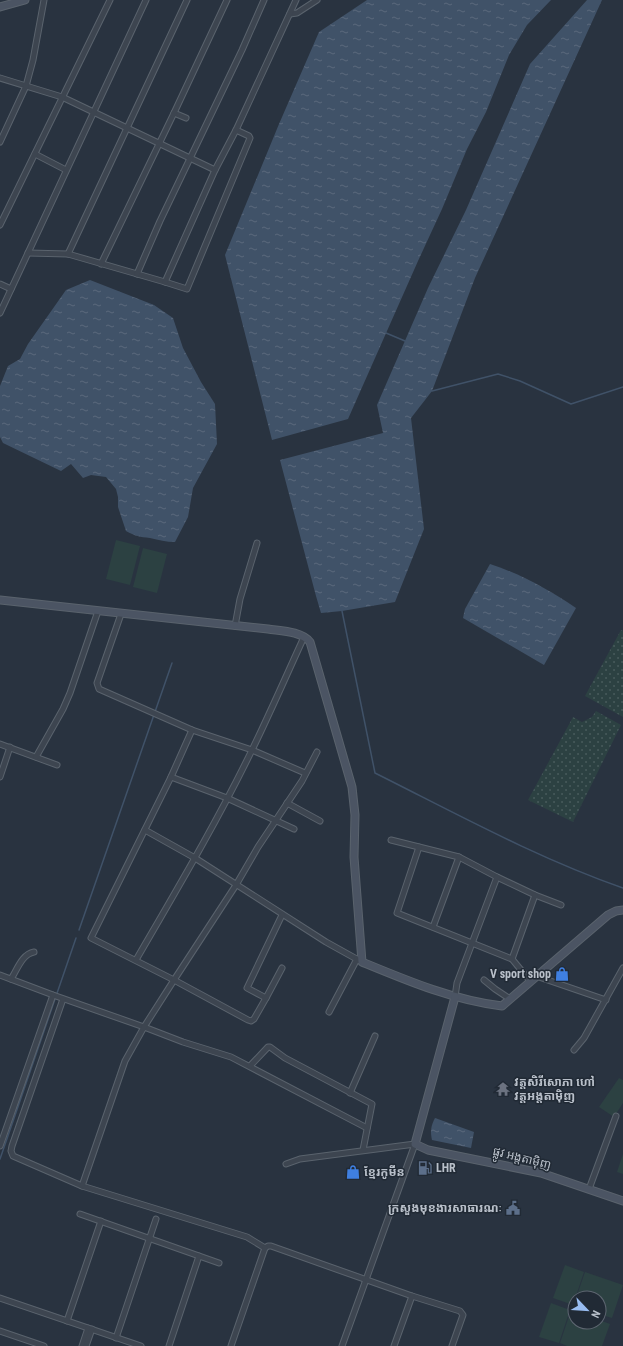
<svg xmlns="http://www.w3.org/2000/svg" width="623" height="1346" viewBox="0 0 623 1346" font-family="'Roboto Condensed','Noto Sans Khmer',sans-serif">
<defs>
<pattern id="grass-dots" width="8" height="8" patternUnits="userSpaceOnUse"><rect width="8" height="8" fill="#2c4142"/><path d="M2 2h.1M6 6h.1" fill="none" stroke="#485b5c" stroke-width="1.8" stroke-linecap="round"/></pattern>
<pattern id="water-ripples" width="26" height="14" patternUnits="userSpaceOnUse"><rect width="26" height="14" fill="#405268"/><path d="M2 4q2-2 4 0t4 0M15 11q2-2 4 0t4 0" fill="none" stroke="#5a697c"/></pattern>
</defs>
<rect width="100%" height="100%" fill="#293340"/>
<g fill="url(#grass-dots)">
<path d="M621,630L623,631V717L585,696Z"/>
<path d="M596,711L621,725L573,822L528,800L573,717L582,722L592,717Z"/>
</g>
<g fill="#2c4142">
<path d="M116,540L140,546L130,585L106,579Z"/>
<path d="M143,548L167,554L157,593L133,587Z"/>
<path d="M619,1078L623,1080V1103L614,1117L599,1107Z"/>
<path d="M623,1154V1174L617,1172Z"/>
<path d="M565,1265L584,1272L573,1305L553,1298Z"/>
<path d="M585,1272L623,1285L612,1318L599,1314V1298H576Z"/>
<path d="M551,1303L570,1310L559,1343L539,1337Z"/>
<path d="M571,1310L575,1312V1322H599V1320L610,1324L602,1346H567L560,1343Z"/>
</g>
<g fill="url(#water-ripples)">
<path d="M367,0H551L527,25L509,55L486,112L467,149L442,209L418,261L348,419L272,440L225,255L279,124L319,32Z"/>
<path d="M587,0H602L475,278L432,391L411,418L424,529L395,602L342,611L321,613L316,596L280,460L383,433L377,405L428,288L466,210L530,64Z"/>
<path d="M90,280L154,305L173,318L183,348L201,382L215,404L217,444L193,488L188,517L175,542C166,542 159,540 150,538C140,537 135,536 126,531L118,507V497L116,489L106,477L91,475L83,478L71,464L61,471L3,443L0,437V386L8,366L20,359L28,344L66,290Z"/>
<path d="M490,564C521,574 549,590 576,608L544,665L463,618L465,609Z"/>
<path d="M435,1118L474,1132L471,1148L432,1140C430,1131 431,1126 435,1118Z"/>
</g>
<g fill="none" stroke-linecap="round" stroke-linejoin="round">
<g stroke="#405268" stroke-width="1.5">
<path d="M386,333L405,341"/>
<path d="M432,391L498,374L520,381L571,404L623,387"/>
<path d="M342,611L375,773C457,814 537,858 623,888"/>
<path d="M79,930L172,663"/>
<path d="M0,1159L76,938"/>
</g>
<defs>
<g id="street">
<path d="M290,14L297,13L317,0"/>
<path d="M0,78L62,97L215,170"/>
<path d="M174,113L186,118"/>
<path d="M0,142L26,86L33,60L44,0"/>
<path d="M35,154L66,170"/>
<path d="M0,225L110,0"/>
<path d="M28,253L68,254L165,282L187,289L250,138L249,136L236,130"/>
<path d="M68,254L187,0"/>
<path d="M101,264L174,113L227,0"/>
<path d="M137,274L160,221L242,50L264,0"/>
<path d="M165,282L215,170L236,130L296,0"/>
<path d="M0,284L11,289"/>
<path d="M0,313L146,0"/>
<path d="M121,614L97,683L99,689L192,730L252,750L305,773"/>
<path d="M235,626L240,599L257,543"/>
<path d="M192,730L171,777L91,938L174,980L248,1020L251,1021L254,1019L266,998"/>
<path d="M0,744L57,765"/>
<path d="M36,757L63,709L70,693L98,611"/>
<path d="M0,777L10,747"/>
<path d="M171,777L227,798L294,829"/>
<path d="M287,803L320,821"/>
<path d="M145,830L195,858L326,942L362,962"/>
<path d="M391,840L459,857L497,877L535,895L561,905"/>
<path d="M419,847L397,913L512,959L530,981"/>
<path d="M433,927L459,857"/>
<path d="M512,959L535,895"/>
<path d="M136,960C176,891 217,822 252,750C270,713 287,674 304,637"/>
<path d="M282,968L266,998L247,988L282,915"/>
<path d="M0,975L53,995L144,1027L183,1042L231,1057L367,1128"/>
<path d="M536,976L606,1000"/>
<path d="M11,979C17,970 22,954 34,952"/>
<path d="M484,980L495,989L510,999"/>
<path d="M455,997L457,983L497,877"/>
<path d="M63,999L12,1146L11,1151L13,1156L82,1186L247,1237L265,1248"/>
<path d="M329,1012L357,959"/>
<path d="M574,1050L584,1038L623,968"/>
<path d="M250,1066L268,1047H270L285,1058L372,1104L363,1150"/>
<path d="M350,1093L375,1036"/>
<path d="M0,1146L53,995"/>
<path d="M286,1164L300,1159L415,1144L342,1346"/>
<path d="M82,1186L125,1061L144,1027L174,980L236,885L258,847L302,781L317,752"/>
<path d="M589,1189L616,1116"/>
<path d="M80,1214L219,1263"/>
<path d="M265,1248L268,1246H271L412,1296L460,1311L463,1315L452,1346"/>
<path d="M0,1298L141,1346"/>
<path d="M67,1321L101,1221"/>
<path d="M0,1331L44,1346"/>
<path d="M116,1338L156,1219"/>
<path d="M82,1346L88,1328"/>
<path d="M86,1346L92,1329"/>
<path d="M169,1346L199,1256"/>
<path d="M231,1346L265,1248"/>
<path d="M394,1346L412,1296"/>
</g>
<g id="secondary">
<path d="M0,7L25,0"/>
<path d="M0,600L268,629C281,631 301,631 310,642L352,787L355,815L354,857L362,962C408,981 453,1000 502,1006L608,915L616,911L623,910"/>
<path d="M455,997L415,1144L428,1150L541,1173L623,1201"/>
</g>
</defs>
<use href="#street" stroke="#5a636d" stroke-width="7"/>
<use href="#secondary" stroke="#5a636d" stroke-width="9"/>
<use href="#street" stroke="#3d4550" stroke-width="5"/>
<use href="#secondary" stroke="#4b5463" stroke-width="7"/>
</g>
<defs>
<symbol id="shop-bare" viewBox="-9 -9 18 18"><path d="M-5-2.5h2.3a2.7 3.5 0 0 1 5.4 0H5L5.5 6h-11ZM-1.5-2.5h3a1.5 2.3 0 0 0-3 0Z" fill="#3f7fe0" stroke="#212a35" stroke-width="2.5" paint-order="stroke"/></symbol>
<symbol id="temple-bare" viewBox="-9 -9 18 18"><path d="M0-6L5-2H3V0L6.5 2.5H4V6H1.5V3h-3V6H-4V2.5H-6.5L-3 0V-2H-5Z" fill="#6b7280" stroke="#212a35" stroke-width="2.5" paint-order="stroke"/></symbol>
<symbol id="fuel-bare" viewBox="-9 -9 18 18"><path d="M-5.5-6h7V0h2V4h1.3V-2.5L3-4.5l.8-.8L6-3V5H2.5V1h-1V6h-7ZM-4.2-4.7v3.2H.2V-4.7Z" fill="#5c6f8a" stroke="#212a35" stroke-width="2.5" paint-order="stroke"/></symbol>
<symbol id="civic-bare" viewBox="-9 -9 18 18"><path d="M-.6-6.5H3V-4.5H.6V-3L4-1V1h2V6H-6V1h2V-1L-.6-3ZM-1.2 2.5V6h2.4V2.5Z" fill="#5c6f8a" stroke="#212a35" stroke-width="2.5" paint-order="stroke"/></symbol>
</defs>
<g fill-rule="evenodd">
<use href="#shop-bare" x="552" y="964" width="20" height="20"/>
<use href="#temple-bare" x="493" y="1079" width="20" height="20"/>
<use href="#fuel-bare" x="415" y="1158" width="20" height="20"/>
<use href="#shop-bare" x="343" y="1162" width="20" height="20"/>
<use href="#civic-bare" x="503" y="1198" width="20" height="20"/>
</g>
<g text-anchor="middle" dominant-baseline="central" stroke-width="3" stroke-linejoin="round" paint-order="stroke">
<g font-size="12" font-weight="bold" fill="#b9c0ca" stroke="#212a35" text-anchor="start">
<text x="551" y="974" text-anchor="end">V sport shop</text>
<text x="514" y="1082">វត្តសិរីសោភា ហៅ<tspan x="514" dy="14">វត្តអង្តតាម៉ិញ</tspan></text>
<text x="436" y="1168">LHR</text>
<text x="364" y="1172">ខ្មែរកូមីន</text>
<text x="502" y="1208" text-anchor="end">ក្រសួងមុខងារសាធារណៈ</text>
</g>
<g font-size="12" fill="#b9c0ca" stroke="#212a35">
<text transform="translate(522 1158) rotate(14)">ផ្លូវ អង្តតាម៉ិញ</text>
</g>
</g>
<g transform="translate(587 1310) rotate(115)"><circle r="19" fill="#212a35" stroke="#5e6671"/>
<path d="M0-3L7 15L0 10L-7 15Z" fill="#98bcf0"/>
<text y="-6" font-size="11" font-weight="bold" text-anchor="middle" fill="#b9c0ca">N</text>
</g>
</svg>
